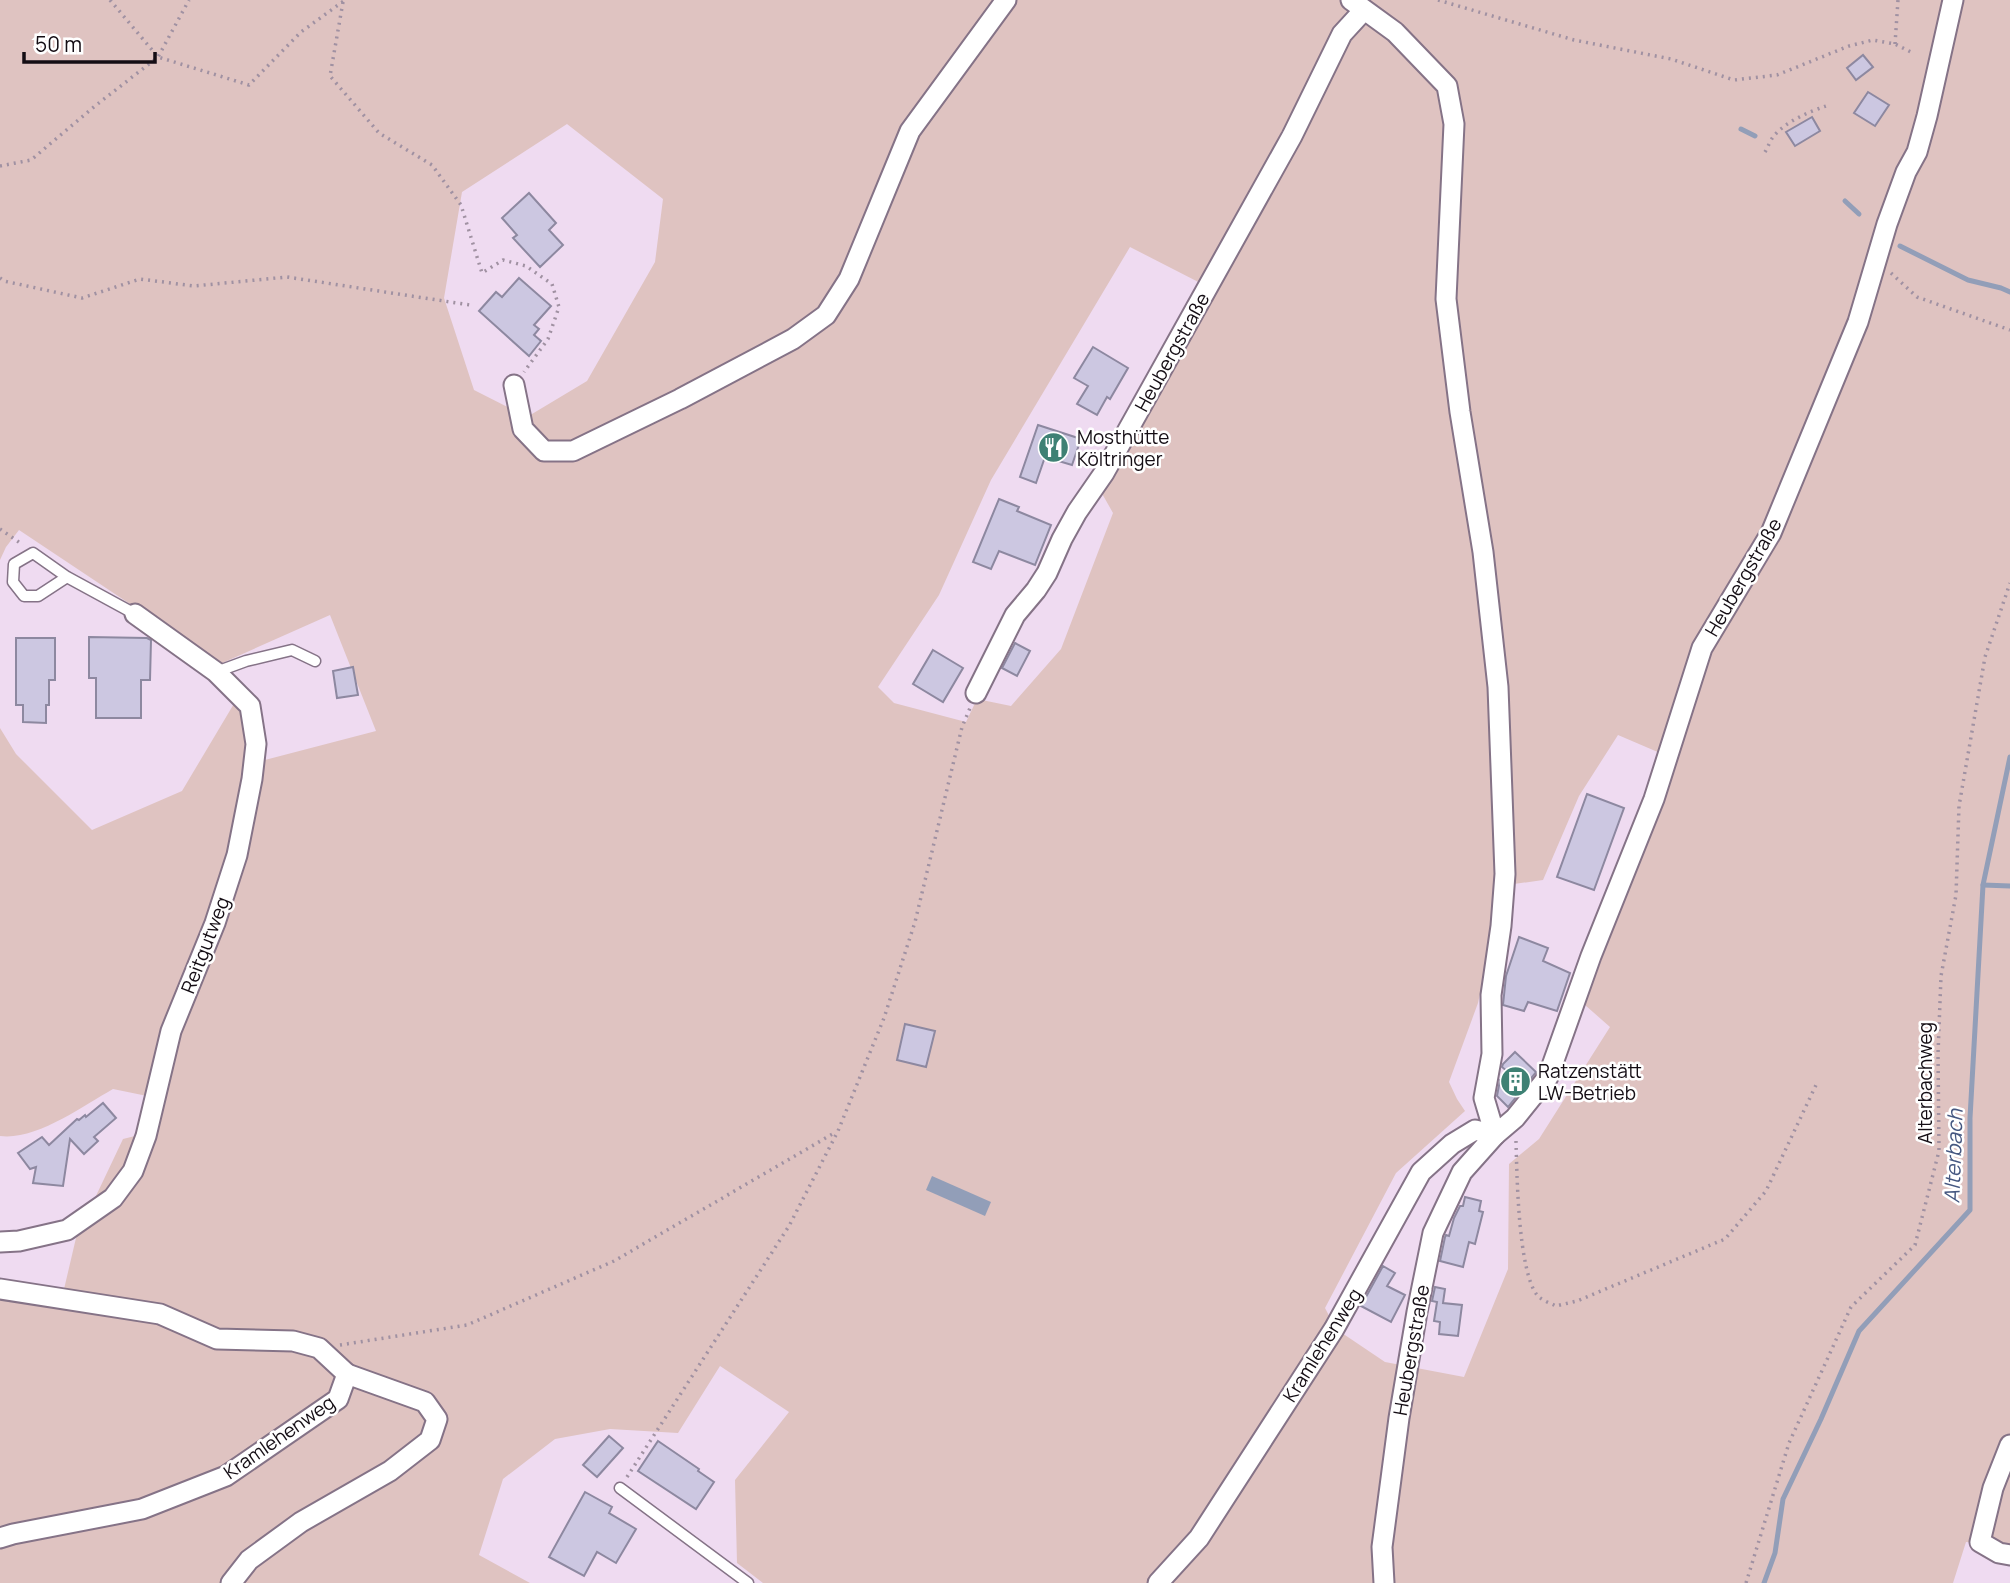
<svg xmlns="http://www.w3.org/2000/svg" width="2010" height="1583" viewBox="0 0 2010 1583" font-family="Manrope,sans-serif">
<rect width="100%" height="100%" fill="#efdbf1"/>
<path fill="#dfc3c1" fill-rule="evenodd" d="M0,0H2010V1546L1966,1542L1953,1583H763L737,1563L735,1480L789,1412L720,1366L678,1433L610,1429L555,1439L503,1479L479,1555L530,1583H0V1295L61,1302L76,1238L123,1139L143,1134L152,1097L113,1089C83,1106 35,1141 0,1136V728L16,754L92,830L182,791L235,702H252L261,761L376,731L330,615L220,664L19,530L6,547L0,560ZM567,124L663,199L655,262L587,381L527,417L474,390L444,298L462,192ZM1130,247L1212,289L1100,490L1113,513L1061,649L1011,706L977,699L966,722L894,703L878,687L939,595L991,480ZM1618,735L1674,759L1585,1005L1610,1027L1539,1139L1509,1164L1508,1269L1464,1377L1385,1362L1336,1329L1325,1308L1396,1173L1465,1111L1457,1099L1449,1082L1478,1003L1489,951L1507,885L1543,880L1579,796Z"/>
<path fill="#929eb8" d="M932,1176L991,1202L985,1216L926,1190Z"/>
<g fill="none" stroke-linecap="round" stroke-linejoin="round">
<g stroke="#929eb8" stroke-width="5">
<path d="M1741,129L1755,136"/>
<path d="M1845,201L1859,214"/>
<path d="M1900,246L1968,280L2001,288L2010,292"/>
<path d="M1983,885L2010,886"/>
<path d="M1764,1583L1775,1553L1783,1499L1821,1419L1859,1331L1970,1210V1118L1983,885L2010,757"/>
</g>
</g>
<g fill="#ccc7e1" stroke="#8d88a0" stroke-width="2">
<path d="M1863,55L1873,67L1856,80L1847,68Z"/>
<path d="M1868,92L1889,105L1875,126L1854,113Z"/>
<path d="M1812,117L1820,131L1795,146L1786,132Z"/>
<path d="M529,193L556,223L549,230L563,245L540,267L513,238L517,235L502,218Z"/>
<path d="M519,278L551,306L534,325L539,329L534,335L541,341L529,356L479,311L496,292L502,297Z"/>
<path d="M1093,347L1128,368L1110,399L1107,397L1097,415L1077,404L1088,386L1074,378Z"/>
<path d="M1038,425L1081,439L1072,465L1045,457L1036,483L1020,477Z"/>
<path d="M999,499L1019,507L1017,511L1051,525L1035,565L999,551L991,569L973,562Z"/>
<path d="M89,637L147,638L151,640L150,680H141V718H96V678H89Z"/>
<path d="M16,638H55V680H49V705H46V723L23,722V705H16Z"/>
<path d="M1015,643L1030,651L1017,676L1002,668Z"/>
<path d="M933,650L963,668L943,702L913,684Z"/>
<path d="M353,667L358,695L337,698L333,671Z"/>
<path d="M1587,794L1624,808L1594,890L1557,877Z"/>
<path d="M1519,937L1548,948L1543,961L1570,973L1557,1011L1528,1002L1524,1011L1503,1005L1506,976Z"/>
<path d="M905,1024L935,1031L926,1067L897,1060Z"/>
<path d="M1515,1052L1536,1072L1508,1107L1497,1096L1500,1080L1508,1072L1502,1067L1503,1064Z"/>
<path d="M103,1103L116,1118L94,1137L98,1141L84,1154L70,1139L63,1186L33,1183L36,1167L30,1169L18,1153L42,1137L49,1145L77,1119L79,1120L85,1115L86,1117Z"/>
<path d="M1465,1197L1481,1201L1479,1211L1483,1212L1475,1244L1469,1242L1463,1267L1440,1261L1445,1237L1446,1235L1449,1236L1454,1218L1460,1206H1463Z"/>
<path d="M1383,1266L1395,1273L1387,1286L1405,1295L1391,1322L1361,1306Z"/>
<path d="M1435,1287L1445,1289L1443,1303L1462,1305L1458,1336L1439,1334L1440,1322L1434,1321L1437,1302L1432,1301Z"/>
<path d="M609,1436L623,1448L597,1477L583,1465Z"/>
<path d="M658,1441L699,1469L698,1471L714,1482L696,1509L638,1471Z"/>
<path d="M585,1492L612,1507L609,1513L636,1529L616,1563L597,1552L584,1576L549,1557Z"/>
</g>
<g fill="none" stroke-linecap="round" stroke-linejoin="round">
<defs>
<g id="service">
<path d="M67,577L38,596H24L13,582L14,564L33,553L67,577L135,614"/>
<path d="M216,672L246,661L292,650L315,661"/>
<path d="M620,1488L748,1583"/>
</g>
<g id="minor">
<path d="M1351,0L1395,32L1447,86L1454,124L1446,299L1460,412L1483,552L1498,687L1505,874L1501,926L1491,995L1492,1054L1484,1098L1495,1135"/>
<path d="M514,385L523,429L544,451H573L680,399L793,339L826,315L849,279L910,131L1006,0"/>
<path d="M976,693L1015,615L1036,590L1047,573L1062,539L1077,512L1104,473L1292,136L1342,34L1364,10"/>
<path d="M0,1242L19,1241L67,1230L113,1198L133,1171L146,1136L171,1031L215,923L237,855L252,779L256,744L250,706L216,672L135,614"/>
<path d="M0,1289L160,1314L217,1339L293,1341L319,1348L347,1374"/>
<path d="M2010,1445L1993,1488L1980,1542L1999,1553L2010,1555"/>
<path d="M0,1538L13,1534L142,1509L226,1476L338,1399L347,1374L425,1402L437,1419L430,1440L390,1471L301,1522L249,1560L231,1583"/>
<path d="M1158,1583L1199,1538L1334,1329L1421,1172L1452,1144L1475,1130L1495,1135"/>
<path d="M1384,1583L1382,1547L1399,1418L1417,1312L1433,1233L1462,1172L1495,1135L1515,1118L1548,1077L1591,956L1654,799L1702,648L1771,533L1858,322L1887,224L1906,172L1917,152L1927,116L1953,0"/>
</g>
</defs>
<use href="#service" stroke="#857387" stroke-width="13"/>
<use href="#minor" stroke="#857387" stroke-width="23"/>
<g stroke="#a091a2" stroke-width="3.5" stroke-dasharray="2 5" stroke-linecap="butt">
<path d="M110,0L158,57L249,85L301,32L345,0"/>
<path d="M1438,0L1574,40L1671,59L1734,80L1777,75L1849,46L1873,40L1895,44L1913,53"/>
<path d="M343,2L330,76L379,133L432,165L461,205L482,273L503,260L526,266L552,284L559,307L548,339L524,372"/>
<path d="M1895,44L1898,0"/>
<path d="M1765,152C1768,147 1770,141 1773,137C1785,122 1808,112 1826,106"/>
<path d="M0,166L31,160L95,106L158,57L189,0"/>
<path d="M1891,273L1917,297L2010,330"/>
<path d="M0,278L4,281L82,298L140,279L194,286L287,277L470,305"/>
<path d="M0,529L23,545"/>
<path d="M1516,1141C1517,1175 1518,1270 1537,1295C1541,1300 1550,1303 1556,1306L1577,1301L1725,1239L1766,1191L1816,1085"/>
<path d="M340,1345L467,1325L614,1261L836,1132"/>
<path d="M627,1477L789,1226L838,1131L884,1018L915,922L962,727L970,708"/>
<path d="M1746,1583L1789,1443L1851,1307L1915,1245L1939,1151L1938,1054L1941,976L1956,895L1959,806L1985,657L2010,583"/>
</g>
<use href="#service" stroke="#fff" stroke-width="10"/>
<use href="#minor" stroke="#fff" stroke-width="19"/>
</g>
<defs>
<symbol id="restaurant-disc" viewBox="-11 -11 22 22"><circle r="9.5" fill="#3e8174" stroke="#fff"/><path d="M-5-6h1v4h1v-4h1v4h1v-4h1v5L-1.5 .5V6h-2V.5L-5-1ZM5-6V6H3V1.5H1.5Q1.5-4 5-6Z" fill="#fff"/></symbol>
<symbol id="building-disc" viewBox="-11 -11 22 22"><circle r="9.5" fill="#3e8174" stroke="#fff"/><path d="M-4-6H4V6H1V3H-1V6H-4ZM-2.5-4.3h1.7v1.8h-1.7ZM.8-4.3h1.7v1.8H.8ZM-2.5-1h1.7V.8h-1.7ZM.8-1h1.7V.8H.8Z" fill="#fff"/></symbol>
</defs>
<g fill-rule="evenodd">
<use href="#restaurant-disc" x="1036" y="430" width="35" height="35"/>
<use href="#building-disc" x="1498" y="1064" width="35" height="35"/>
</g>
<g text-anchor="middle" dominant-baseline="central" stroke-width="5" stroke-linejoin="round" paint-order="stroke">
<g font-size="19" fill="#140d14" stroke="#fff">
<text transform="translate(1172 352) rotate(-61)">Heubergstraße</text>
<text transform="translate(1743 577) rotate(-60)">Heubergstraße</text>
<text transform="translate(205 945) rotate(-69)">Reitgutweg</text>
<text transform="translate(1925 1083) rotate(-90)">Alterbachweg</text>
<text transform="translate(1322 1345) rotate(-58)">Kramlehenweg</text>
<text transform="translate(1411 1350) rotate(-80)">Heubergstraße</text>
<text transform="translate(279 1437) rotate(-35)">Kramlehenweg</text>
</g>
<g font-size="19" fill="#140d14" stroke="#fff" text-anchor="start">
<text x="1077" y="437">Mosthütte<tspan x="1077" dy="22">Költringer</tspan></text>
<text x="1538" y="1071">Ratzenstätt<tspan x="1538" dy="22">LW-Betrieb</tspan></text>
</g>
<g font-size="21" font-style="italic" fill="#455780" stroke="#fff">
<text transform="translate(1953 1156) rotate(-88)">Alterbach</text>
</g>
</g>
<path d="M24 52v10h131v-10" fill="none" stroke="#140d14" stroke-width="3.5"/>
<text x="35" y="52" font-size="21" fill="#140d14" stroke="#ffffff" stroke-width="5" paint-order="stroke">50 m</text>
</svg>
